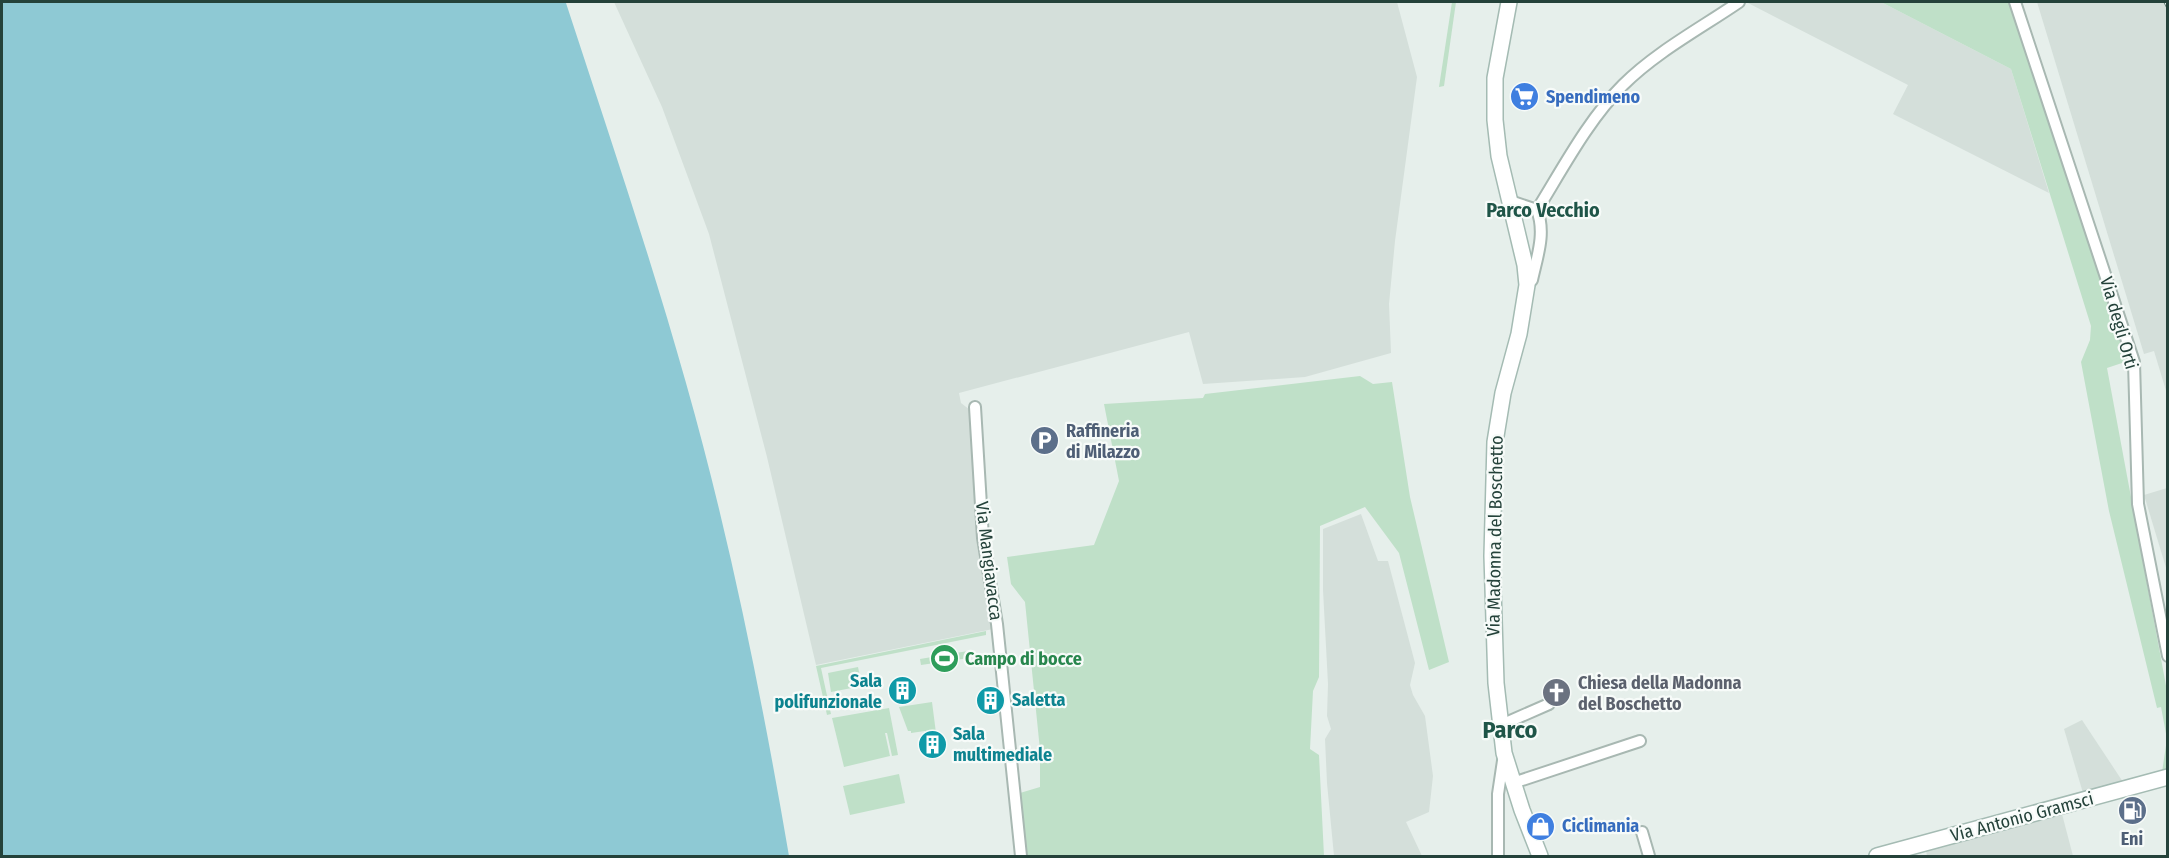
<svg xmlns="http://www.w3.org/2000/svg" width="2169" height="858" viewBox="0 0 2169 858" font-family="'Fira Sans Condensed',sans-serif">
<rect width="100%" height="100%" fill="#e6efeb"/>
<g fill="#d4dfda">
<path d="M614,2H1397L1417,77L1395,241L1389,304L1391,353L1305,377L1203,384L1189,332L959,393L961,403L970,410L993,629L816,665L767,457L709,234L662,107Z"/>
<path d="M1752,2L1763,3L1767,2H1881L2011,69L2049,193L1893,114L1908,85L1748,3Z"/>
<path d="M2037,2H2167V394L2154,351L2144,354Z"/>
<path d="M2167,488H2168L2167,571L2144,495Z"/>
<path d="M1361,514L1378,561H1388L1415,663L1410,685L1413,695L1425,716L1433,776L1429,812L1406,822L1422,856H1334L1327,783L1325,739L1331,729L1327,716L1328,684L1323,590V529Z"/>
<path d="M2082,720L2123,782L2083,793L2064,729Z"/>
<path d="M2062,814L2073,856H1927L1926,851L1967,838Z"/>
</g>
<g fill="#bfe0c8">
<path d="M1452,2H1456L1444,86L1439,87Z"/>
<path d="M1881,2H2009L2131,360L2107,368L2167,691L2168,767L2166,771L2162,772L2167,739L2161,707L2157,708L2109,511L2081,362L2090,340L2091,326L2011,69Z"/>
<path d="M1360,376L1373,384L1392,382L1410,497L1449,662L1429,670L1399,553L1365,507L1320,526L1319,677L1313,691L1310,749L1319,755L1324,856H1025L1020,793L1040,787V750L1025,602L1011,584L1007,557L1094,545L1119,481L1104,404L1203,398L1205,394Z"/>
<path d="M986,631V635L821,668L831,714L827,715L816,666Z"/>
<path d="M968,651L969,658L921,665L920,659Z"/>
<path d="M858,667L862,686L831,692L828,673Z"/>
<path d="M932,702L936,733L925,735V731L911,733V731H908L899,707Z"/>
<path d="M889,708L898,755L892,756L887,733H885L890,756L844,767L832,718Z"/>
<path d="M899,774L905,803L850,815L843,786Z"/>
</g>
<path fill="#8ec9d4" d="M2,2L566,3C607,129 650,255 686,383C730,538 762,698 789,856H2Z"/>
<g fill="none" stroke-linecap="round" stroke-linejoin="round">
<defs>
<g id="street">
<path d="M2015,2L2134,362L2138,504L2168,656"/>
<path d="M1510,201L1537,210"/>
<path d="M1527,285L1532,280C1537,257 1546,233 1537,210C1563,168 1588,120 1623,85C1656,52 1701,28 1739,2"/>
<path d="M975,407L983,538L997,624L1021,856"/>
<path d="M1501,725L1549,704"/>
<path d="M1513,783L1640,741"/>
<path d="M1642,832L1649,856"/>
<path d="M1498,856V794L1504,754"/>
</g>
<g id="secondary">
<path d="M1509,2L1495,78V120L1499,156L1525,265L1527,285L1519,334L1503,393L1495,442L1492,556L1496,683L1504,753L1522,810L1540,856"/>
<path d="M1877,856L2168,777"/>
</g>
</defs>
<use href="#street" stroke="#a8b8b2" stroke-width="14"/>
<use href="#secondary" stroke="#a4bbb3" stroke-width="18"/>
<use href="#street" stroke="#fff" stroke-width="10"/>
<use href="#secondary" stroke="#fff" stroke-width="15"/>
<defs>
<path id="rail" d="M2166,2L2168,6"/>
</defs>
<use href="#rail" stroke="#5f7d75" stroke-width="5"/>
<use href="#rail" stroke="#f7fbf9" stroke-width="3" stroke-dasharray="9" stroke-linecap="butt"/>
</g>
<defs>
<symbol id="supermarket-disc" viewBox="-11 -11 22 22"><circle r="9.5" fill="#3f7fe0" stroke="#f7fbf9"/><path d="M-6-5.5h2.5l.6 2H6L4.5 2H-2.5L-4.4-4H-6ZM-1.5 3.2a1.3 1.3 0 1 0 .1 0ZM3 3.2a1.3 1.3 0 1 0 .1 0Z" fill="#fff"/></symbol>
<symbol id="parking-disc" viewBox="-11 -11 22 22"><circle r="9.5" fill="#5c6f8a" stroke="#f7fbf9"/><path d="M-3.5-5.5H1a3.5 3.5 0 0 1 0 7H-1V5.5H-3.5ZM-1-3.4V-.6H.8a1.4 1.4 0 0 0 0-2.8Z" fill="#fff"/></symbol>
<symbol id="stadium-disc" viewBox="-11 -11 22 22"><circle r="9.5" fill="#2e9e5b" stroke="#f7fbf9"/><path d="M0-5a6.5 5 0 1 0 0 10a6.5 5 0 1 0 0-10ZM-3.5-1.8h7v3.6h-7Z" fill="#fff"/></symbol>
<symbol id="building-disc" viewBox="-11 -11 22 22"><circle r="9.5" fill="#0f9aa8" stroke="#f7fbf9"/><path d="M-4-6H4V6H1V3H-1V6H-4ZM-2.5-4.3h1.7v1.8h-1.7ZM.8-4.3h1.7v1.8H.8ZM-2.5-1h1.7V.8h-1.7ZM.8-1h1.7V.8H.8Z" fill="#fff"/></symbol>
<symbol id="church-disc" viewBox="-11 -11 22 22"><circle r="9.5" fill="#6b7280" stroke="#f7fbf9"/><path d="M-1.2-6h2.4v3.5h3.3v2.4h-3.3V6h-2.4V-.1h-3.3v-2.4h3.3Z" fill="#fff"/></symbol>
<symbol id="fuel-disc" viewBox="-11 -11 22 22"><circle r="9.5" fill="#5c6f8a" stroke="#f7fbf9"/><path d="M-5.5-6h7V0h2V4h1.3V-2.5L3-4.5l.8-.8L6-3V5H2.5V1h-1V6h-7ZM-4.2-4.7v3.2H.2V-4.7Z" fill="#fff"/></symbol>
<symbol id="shop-disc" viewBox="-11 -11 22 22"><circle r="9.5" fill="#3f7fe0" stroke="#f7fbf9"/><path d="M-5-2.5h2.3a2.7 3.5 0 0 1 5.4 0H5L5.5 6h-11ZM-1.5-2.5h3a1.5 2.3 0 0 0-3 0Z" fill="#fff"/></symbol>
</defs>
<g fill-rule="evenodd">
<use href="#supermarket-disc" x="1508" y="80" width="33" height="33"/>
<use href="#parking-disc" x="1028" y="424" width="33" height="33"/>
<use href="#stadium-disc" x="928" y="642" width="33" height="33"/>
<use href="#building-disc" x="886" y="674" width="33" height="33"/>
<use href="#church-disc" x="1540" y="676" width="33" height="33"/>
<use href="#building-disc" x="974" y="684" width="33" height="33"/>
<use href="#building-disc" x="916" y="728" width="33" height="33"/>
<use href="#fuel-disc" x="2116" y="794" width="33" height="33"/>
<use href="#shop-disc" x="1524" y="810" width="33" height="33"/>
</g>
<g text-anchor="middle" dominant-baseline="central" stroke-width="4.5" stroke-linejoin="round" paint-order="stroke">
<g font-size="18" font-weight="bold" fill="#366cbe" stroke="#f7fbf9" text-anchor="start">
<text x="1546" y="97">Spendimeno</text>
<text x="1562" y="826">Ciclimania</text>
</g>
<g font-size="18" fill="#24423a" stroke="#f7fbf9">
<text transform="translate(2119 323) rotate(74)">Via degli Orti</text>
<text transform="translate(1495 536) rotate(-89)">Via Madonna del Boschetto</text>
<text transform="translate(989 561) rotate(83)">Via Mangiavacca</text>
<text transform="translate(2022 817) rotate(-15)">Via Antonio Gramsci</text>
</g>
<g font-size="18" font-weight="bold" fill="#4e5e75" stroke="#f7fbf9" text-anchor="start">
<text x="1066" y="431">Raffineria<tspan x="1066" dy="21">di Milazzo</tspan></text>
<text x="2132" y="839" text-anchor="middle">Eni</text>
</g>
<g font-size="18" font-weight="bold" fill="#27864d" stroke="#f7fbf9" text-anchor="start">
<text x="965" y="659">Campo di bocce</text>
</g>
<g font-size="18" font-weight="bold" fill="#0d838f" stroke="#f7fbf9" text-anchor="start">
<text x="882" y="681" text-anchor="end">Sala<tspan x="882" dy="21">polifunzionale</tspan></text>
<text x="1012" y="700">Saletta</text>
<text x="953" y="734">Sala<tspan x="953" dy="21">multimediale</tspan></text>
</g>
<g font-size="18" font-weight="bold" fill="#5b616d" stroke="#f7fbf9" text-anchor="start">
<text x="1578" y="683">Chiesa della Madonna<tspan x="1578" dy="21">del Boschetto</tspan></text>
</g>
<g font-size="20" font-weight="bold" fill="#1f5548" stroke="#f7fbf9">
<text x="1543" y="210">Parco Vecchio</text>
</g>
<g font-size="24" font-weight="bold" fill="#1f5548" stroke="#f7fbf9">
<text x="1510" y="730">Parco</text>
</g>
</g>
<rect width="2169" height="858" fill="none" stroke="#24423a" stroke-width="6"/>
</svg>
